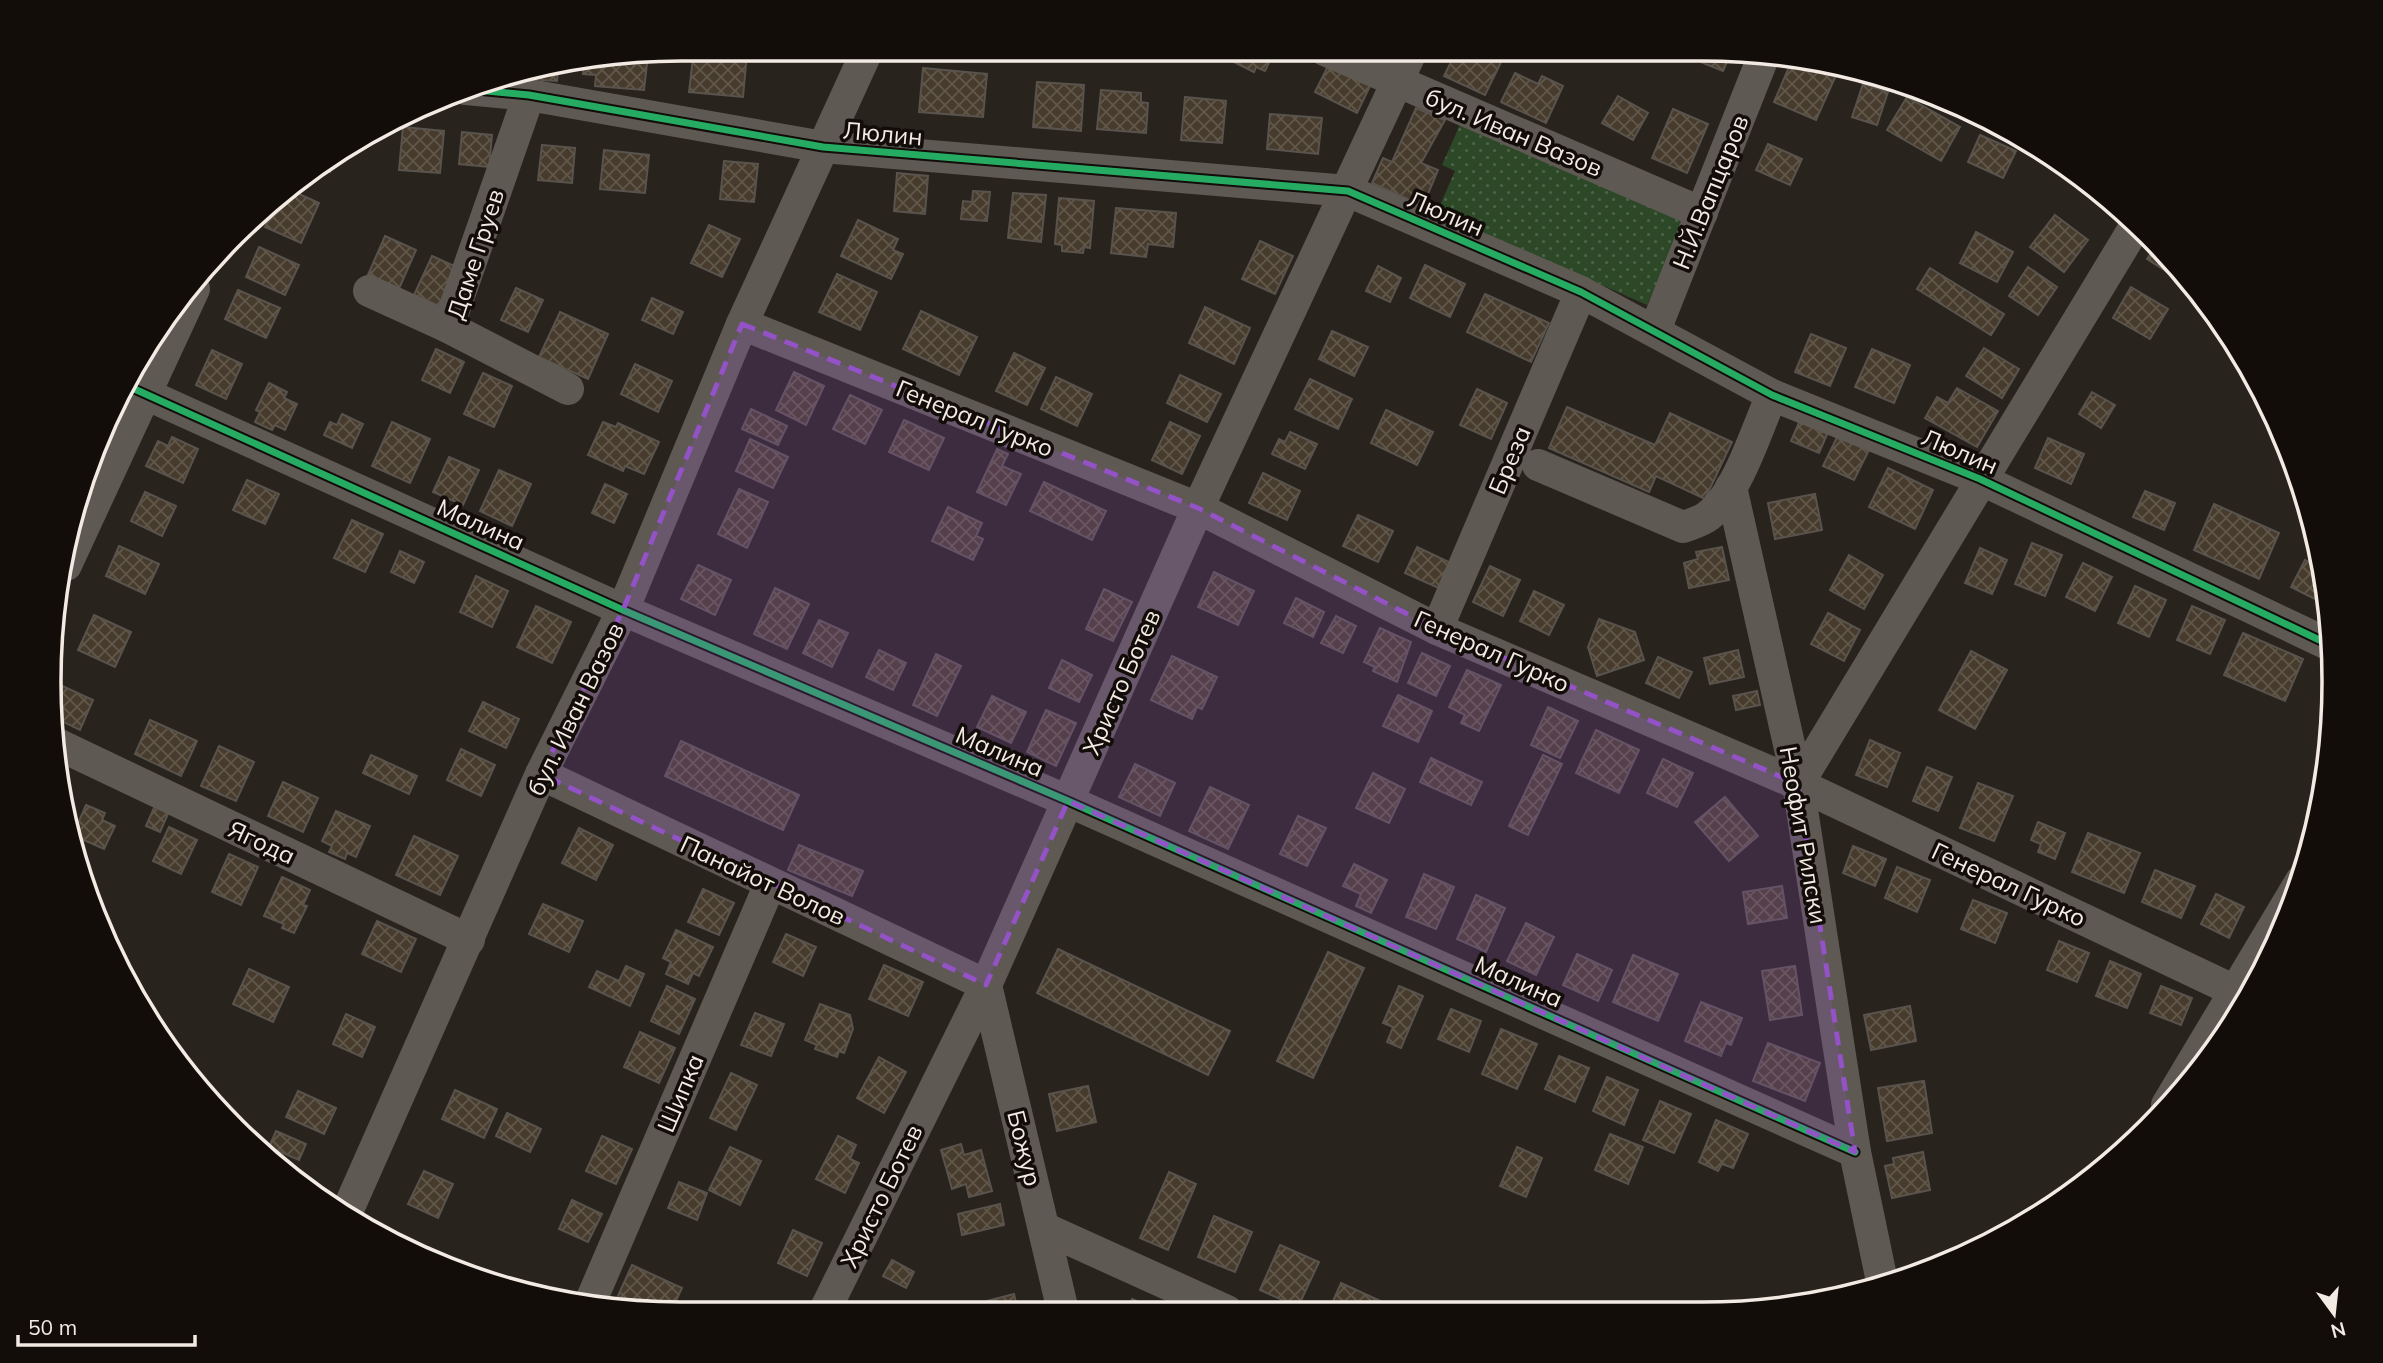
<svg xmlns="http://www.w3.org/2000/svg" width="2383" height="1363" viewBox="0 0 2383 1363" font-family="Mulish,sans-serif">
<defs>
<pattern id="green-dots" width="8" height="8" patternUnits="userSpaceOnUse" patternTransform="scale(1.75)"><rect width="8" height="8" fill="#2c4827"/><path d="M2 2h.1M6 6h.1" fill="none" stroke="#4b6346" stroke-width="1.8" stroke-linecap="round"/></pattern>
<pattern id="building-cross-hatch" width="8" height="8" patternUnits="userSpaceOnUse" patternTransform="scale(1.75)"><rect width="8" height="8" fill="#463b2c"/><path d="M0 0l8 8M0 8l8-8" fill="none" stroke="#61584a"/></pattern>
</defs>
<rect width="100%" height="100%" fill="#29231d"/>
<path fill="url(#green-dots)" d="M1463,118L1686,217L1647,305L1437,212L1455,171L1442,165Z"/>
<g fill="url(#building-cross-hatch)" stroke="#59534e" stroke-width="2">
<path d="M694,49L747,53L743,97L689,92Z"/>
<path d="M962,49H987L982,59Z"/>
<path d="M1228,50H1275L1265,71L1256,67L1254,72L1224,57Z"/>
<path d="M1457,50H1507L1485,95L1444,76Z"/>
<path d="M1685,50H1732L1723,71L1683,55Z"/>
<path d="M648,55L644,90L595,86L596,75L583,74L584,65Z"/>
<path d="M1792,60L1837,73L1816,120L1774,102Z"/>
<path d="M1329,64L1371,84L1357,113L1315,92Z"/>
<path d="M923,68L987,74L983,117L919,112Z"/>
<path d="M558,69L557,81L542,80V87L525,85L526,75Z"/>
<path d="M1515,73L1538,84L1542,76L1563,86L1546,123L1501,102Z"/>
<path d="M1037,82L1084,85L1081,131L1033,127Z"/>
<path d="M1863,84L1888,92L1877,125L1852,117Z"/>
<path d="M1101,90L1141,93V102L1148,103L1146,133L1097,129Z"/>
<path d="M1618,96L1648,113L1633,140L1602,123Z"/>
<path d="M1185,97L1226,101L1222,143L1181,140Z"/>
<path d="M1907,97L1960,127L1941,161L1887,130Z"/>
<path d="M1416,108L1445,120L1421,163L1438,170L1423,206L1372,183L1383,158L1392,162Z"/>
<path d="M1673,109L1708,124L1687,173L1652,158Z"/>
<path d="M1270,114L1322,118L1318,154L1267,149Z"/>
<path d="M403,127L444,131L440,173L399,170Z"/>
<path d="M462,132L492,135L489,167L459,164Z"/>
<path d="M1980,135L2016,151L2003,178L1968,162Z"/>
<path d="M1768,144L1802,159L1790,185L1756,170Z"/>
<path d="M542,145L575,148L572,183L538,180Z"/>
<path d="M604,150L649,155L645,193L600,189Z"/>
<path d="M336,158L330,172L323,168L320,175L311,172Z"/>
<path d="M724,161L758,164L754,202L720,199Z"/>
<path d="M897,173L928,176L925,214L894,211Z"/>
<path d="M288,189L319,203L301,243L265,227L278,200Z"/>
<path d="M973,191L990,192L987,221L961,219L963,201L972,202Z"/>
<path d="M1013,193L1046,195L1041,242L1008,238Z"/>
<path d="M1059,198L1094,201L1090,248L1084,247L1083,253L1062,251V245L1055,244Z"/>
<path d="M1116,208L1176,213L1173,247L1148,244L1146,257L1111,253Z"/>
<path d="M2055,215L2088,240L2064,272L2030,247Z"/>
<path d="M858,220L898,239L893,250L903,254L891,279L841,256Z"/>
<path d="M709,225L740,239L722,277L691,263Z"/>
<path d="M1976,232L2013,252L1997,282L1960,263Z"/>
<path d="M385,236L416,250L398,291L367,277Z"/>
<path d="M1260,241L1293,256L1275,294L1242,279Z"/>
<path d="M2156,246L2183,275L2180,280L2147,259Z"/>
<path d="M259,247L299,265L285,295L246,277Z"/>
<path d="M432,256L461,269L443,308L414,295Z"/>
<path d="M1425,265L1465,284L1450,317L1410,298Z"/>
<path d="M1378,266L1401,278L1390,302L1366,291Z"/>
<path d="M2028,267L2057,287L2038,315L2009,296Z"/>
<path d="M1930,268L2004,314L1991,335L1917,289Z"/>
<path d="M837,274L877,292L860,330L819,312Z"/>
<path d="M2131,287L2168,309L2150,339L2113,318Z"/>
<path d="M516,288L543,300L528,332L501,320Z"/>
<path d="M238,290L280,308L266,338L225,319Z"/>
<path d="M1485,294L1549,323L1531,362L1467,332Z"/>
<path d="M652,298L683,312L673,334L642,320Z"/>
<path d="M1205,307L1250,328L1234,364L1189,343Z"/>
<path d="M921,311L977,337L959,375L903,349Z"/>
<path d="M560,312L608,334L588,379L539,357Z"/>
<path d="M1332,331L1368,347L1354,376L1319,359Z"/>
<path d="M1811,334L1846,348L1830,386L1795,372Z"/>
<path d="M1984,348L2019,369L2002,398L1966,376Z"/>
<path d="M436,349L464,362L450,393L422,380Z"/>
<path d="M1872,349L1910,365L1894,403L1855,387Z"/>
<path d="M212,350L242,364L226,399L196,385Z"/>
<path d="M1014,353L1045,368L1027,405L996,391Z"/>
<path d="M635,364L672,381L658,412L621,394Z"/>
<path d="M794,372L824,386L806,425L776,410Z"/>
<path d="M483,373L512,386L494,427L464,414Z"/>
<path d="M1180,375L1221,394L1207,422L1167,403Z"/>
<path d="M1056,377L1092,394L1077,426L1041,409Z"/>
<path d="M1310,379L1352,399L1338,429L1295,409Z"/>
<path d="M269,383L287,392L284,398L297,404L285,430L275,425L272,430L255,422L260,412L256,410Z"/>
<path d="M1957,388L1998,411L1977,447L1925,418L1937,397L1948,403Z"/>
<path d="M1477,389L1507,403L1491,439L1460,425Z"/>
<path d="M2092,392L2115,405L2101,428L2079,414Z"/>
<path d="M850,395L882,410L865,444L833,429Z"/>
<path d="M1567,407L1655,445L1670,413L1732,442L1705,499L1656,476L1649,492L1549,448Z"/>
<path d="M751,409L787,426L778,445L742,429Z"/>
<path d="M1386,410L1433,432L1417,465L1371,443Z"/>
<path d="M1804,411L1832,423L1819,453L1791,441Z"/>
<path d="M342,414L363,424L352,448L324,435L330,422L337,425Z"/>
<path d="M904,420L944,438L929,470L889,452Z"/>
<path d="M392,422L430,439L410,483L372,466Z"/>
<path d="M603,422L616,427L618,423L659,442L644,474L625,466L623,471L588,455Z"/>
<path d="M1170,422L1200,436L1182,474L1152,460Z"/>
<path d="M1290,432L1317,444L1305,469L1272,454L1279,439L1285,442Z"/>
<path d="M1839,433L1870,448L1854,480L1823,466Z"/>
<path d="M172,437L198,449L183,483L146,466L158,441L168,446Z"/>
<path d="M2048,438L2084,454L2071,484L2035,468Z"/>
<path d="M750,439L788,457L773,488L736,471Z"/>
<path d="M997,449L1008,454L1002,466L1021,474L1006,505L977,492Z"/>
<path d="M449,457L479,470L463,505L433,492Z"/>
<path d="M1888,468L1933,490L1915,529L1869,507Z"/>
<path d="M499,470L531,484L512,526L480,511Z"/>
<path d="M1263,473L1300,491L1287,520L1249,503Z"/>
<path d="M247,480L279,494L265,524L233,510Z"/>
<path d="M1044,482L1106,511L1092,540L1030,511Z"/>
<path d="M605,484L627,494L614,523L592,513Z"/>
<path d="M739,489L768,502L747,548L718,534Z"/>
<path d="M2145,491L2175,503L2164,530L2133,517Z"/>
<path d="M145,492L176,506L162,536L131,521Z"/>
<path d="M1815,494L1822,530L1775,539L1768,503Z"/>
<path d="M2214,504L2279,533L2259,579L2194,550Z"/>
<path d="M948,507L982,523L976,536L983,539L973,560L932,541Z"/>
<path d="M1358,515L1393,531L1378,562L1343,546Z"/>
<path d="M352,520L383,534L365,572L334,558Z"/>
<path d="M2032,543L2062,555L2045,596L2015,584Z"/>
<path d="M119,546L159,564L145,594L106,576Z"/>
<path d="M1417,547L1455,565L1443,590L1405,573Z"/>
<path d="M1722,547L1729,580L1689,588L1684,563L1698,559L1696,552Z"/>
<path d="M1980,548L2007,560L1992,594L1965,583Z"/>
<path d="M400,551L424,562L414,583L391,572Z"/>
<path d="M1849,555L1883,575L1864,609L1830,590Z"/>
<path d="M2305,560L2321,568L2327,605L2291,587Z"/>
<path d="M2083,563L2112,577L2095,611L2066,597Z"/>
<path d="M698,565L731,580L715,615L681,599Z"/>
<path d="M1490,566L1520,580L1503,616L1473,602Z"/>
<path d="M1214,572L1254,591L1238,625L1198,607Z"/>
<path d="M476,576L508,591L492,627L460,612Z"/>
<path d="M2135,586L2166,600L2149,637L2118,623Z"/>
<path d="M775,588L809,604L787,649L754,634Z"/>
<path d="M1104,589L1132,602L1113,641L1086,629Z"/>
<path d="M1534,591L1564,605L1549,635L1520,621Z"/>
<path d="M1296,598L1324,612L1313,637L1284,623Z"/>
<path d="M536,606L571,622L552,663L517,647Z"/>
<path d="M2192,606L2225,620L2210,654L2177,640Z"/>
<path d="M1828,613L1860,630L1844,661L1811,644Z"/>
<path d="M94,615L131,632L115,667L78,650Z"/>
<path d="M1336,616L1356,626L1343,653L1321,643Z"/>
<path d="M1599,619L1635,632L1644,660L1597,676L1588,647Z"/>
<path d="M819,620L848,633L832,667L803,653Z"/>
<path d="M1380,628L1411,642L1397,682L1373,671L1375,667L1364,662Z"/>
<path d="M2243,633L2303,659L2285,701L2224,675Z"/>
<path d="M879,650L906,663L893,690L866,677Z"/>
<path d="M1738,650L1744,677L1710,684L1704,658Z"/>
<path d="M1971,651L2007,670L1975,729L1939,710Z"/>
<path d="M1422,653L1450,666L1436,696L1408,683Z"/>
<path d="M936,654L961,666L937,716L913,705Z"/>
<path d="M1172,656L1217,677L1202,709L1197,707L1192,719L1151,700Z"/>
<path d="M1658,657L1692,672L1679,698L1646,683Z"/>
<path d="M1062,660L1092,675L1079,702L1049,688Z"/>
<path d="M1467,670L1501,685L1479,731L1461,723L1465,715L1449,707Z"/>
<path d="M58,684L93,700L80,730L51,716L53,695Z"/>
<path d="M1757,691L1760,705L1736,710L1733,696Z"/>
<path d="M1398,695L1432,711L1418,742L1383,726Z"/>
<path d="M992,696L1026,712L1011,743L977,727Z"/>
<path d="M483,702L519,719L506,748L469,731Z"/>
<path d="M1548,707L1578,721L1560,758L1531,745Z"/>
<path d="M1046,710L1076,723L1056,766L1027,752Z"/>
<path d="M150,720L197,741L181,776L135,754Z"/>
<path d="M1596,730L1639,750L1619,793L1576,773Z"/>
<path d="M1870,740L1900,753L1887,787L1856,775Z"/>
<path d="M681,741L799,795L783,830L665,776Z"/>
<path d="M219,746L254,762L236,801L201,786Z"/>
<path d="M461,749L495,765L481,796L447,780Z"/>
<path d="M371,755L417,776L409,794L363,773Z"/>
<path d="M1543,755L1562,764L1528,835L1509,826Z"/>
<path d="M1431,758L1482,782L1471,805L1420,782Z"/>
<path d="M1663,759L1693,773L1677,807L1647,793Z"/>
<path d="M1135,764L1175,783L1160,816L1119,797Z"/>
<path d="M1927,767L1952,777L1938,811L1913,801Z"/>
<path d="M1373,773L1405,789L1389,823L1356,808Z"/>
<path d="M283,782L318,798L303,832L268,816Z"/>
<path d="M1978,783L2013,796L1994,841L1960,828Z"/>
<path d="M1210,787L1249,805L1228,849L1189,831Z"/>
<path d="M1725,797L1758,836L1729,861L1695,822Z"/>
<path d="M157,801L171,807L160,832L146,826Z"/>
<path d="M86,805L105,813L102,820L115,826L104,849L77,837L75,830Z"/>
<path d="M336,811L370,826L356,857L347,853L345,859L329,852L332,846L322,841Z"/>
<path d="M1298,816L1326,828L1307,866L1280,854Z"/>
<path d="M2038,822L2065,833L2055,859L2038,852L2041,844L2031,840Z"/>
<path d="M169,827L197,840L181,874L153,861Z"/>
<path d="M579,828L613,845L596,880L562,863Z"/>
<path d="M2088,833L2140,853L2124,893L2072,872Z"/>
<path d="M414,836L458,856L440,895L396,875Z"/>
<path d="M799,845L863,871L852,896L788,870Z"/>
<path d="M1853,846L1886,859L1875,886L1843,873Z"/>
<path d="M229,854L258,867L241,905L212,892Z"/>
<path d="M1354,864L1387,880L1371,913L1356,906L1361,894L1343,886Z"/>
<path d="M1897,867L1930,880L1917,912L1885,898Z"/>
<path d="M2155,870L2195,886L2181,918L2142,902Z"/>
<path d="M1424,874L1454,887L1436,929L1406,917Z"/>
<path d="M282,877L310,890L303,905L307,906L294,933L282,928L284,924L264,916Z"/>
<path d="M1782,886L1787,918L1748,924L1743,892Z"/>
<path d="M703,889L734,903L719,935L688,922Z"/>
<path d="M2216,894L2244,907L2229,938L2201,924Z"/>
<path d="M1476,895L1505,908L1486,952L1457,939Z"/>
<path d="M1973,900L2007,913L1995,943L1961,929Z"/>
<path d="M543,904L583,921L569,952L529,934Z"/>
<path d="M377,921L416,939L401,972L362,954Z"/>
<path d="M1526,923L1554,937L1536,975L1507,961Z"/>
<path d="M676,930L713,947L699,976L693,973L688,984L666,974L671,962L663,958Z"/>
<path d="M786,934L816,947L803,976L773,962Z"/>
<path d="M2059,941L2089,953L2077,982L2047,970Z"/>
<path d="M1058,949L1230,1031L1208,1075L1037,993Z"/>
<path d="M1328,952L1364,968L1313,1078L1277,1061Z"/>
<path d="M1577,954L1612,970L1598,1001L1563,985Z"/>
<path d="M1633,955L1678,974L1658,1021L1613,1002Z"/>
<path d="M2110,961L2141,974L2127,1008L2096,996Z"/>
<path d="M884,965L923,982L908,1016L869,999Z"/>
<path d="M626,966L644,974L630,1006L589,987L597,971L619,981Z"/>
<path d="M1795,966L1802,1015L1770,1020L1762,971Z"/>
<path d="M249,969L289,987L273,1022L233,1004Z"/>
<path d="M667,986L695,999L679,1034L651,1021Z"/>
<path d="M1399,986L1423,996L1401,1048L1387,1042L1393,1027L1383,1023Z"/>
<path d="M2161,986L2192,998L2181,1025L2150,1013Z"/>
<path d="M1701,1002L1742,1018L1731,1045L1726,1043L1721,1056L1685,1041Z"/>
<path d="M820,1004L850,1015L853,1029L844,1053L839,1051L837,1057L815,1049L817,1045L805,1040Z"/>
<path d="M1910,1006L1916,1041L1871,1050L1864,1015Z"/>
<path d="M1451,1009L1481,1021L1469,1052L1438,1039Z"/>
<path d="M755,1013L784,1024L771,1056L741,1045Z"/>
<path d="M346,1014L375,1027L362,1057L333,1044Z"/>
<path d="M1501,1029L1537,1044L1517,1089L1482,1074Z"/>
<path d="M640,1032L675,1048L659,1083L624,1067Z"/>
<path d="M1768,1043L1820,1063L1805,1101L1753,1081Z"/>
<path d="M1559,1056L1589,1068L1575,1102L1545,1089Z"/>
<path d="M879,1057L906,1072L884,1113L857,1098Z"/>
<path d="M731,1073L757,1085L736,1130L710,1118Z"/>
<path d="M1607,1077L1638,1090L1624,1125L1593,1111Z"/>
<path d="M1924,1081L1932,1133L1887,1141L1878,1088Z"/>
<path d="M1088,1086L1096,1122L1057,1131L1049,1094Z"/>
<path d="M455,1090L497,1109L484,1138L442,1119Z"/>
<path d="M298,1091L336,1108L324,1134L286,1117Z"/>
<path d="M1660,1101L1691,1114L1674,1153L1643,1140Z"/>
<path d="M507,1113L541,1129L530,1152L496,1136Z"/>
<path d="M1716,1120L1748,1134L1733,1168L1722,1164L1718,1171L1699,1162Z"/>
<path d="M276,1131L306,1144L299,1160L269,1147Z"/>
<path d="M1610,1134L1643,1147L1628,1184L1595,1170Z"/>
<path d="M602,1136L632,1149L616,1184L586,1171Z"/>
<path d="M838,1136L856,1145L850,1159L859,1163L845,1193L816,1179Z"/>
<path d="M961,1144L964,1155L981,1150L992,1191L969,1197L966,1184L952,1189L941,1150Z"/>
<path d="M730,1147L761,1161L740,1205L709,1190Z"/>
<path d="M1517,1147L1542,1158L1526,1197L1500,1186Z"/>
<path d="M1923,1152L1930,1190L1892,1198L1885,1166L1894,1164L1893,1158Z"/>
<path d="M424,1171L453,1184L438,1218L408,1204Z"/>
<path d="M1169,1172L1196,1184L1168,1250L1140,1238Z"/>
<path d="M679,1182L707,1193L697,1220L668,1208Z"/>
<path d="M572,1200L602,1214L588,1242L559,1229Z"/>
<path d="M1000,1204L1004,1225L962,1235L958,1214Z"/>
<path d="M1214,1216L1252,1232L1235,1272L1198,1257Z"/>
<path d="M793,1230L822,1243L807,1276L778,1263Z"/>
<path d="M1280,1245L1319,1262L1298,1307L1260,1290Z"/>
<path d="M892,1260L914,1272L906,1288L883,1276Z"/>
<path d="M632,1265L682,1288L670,1313H648L617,1298Z"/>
<path d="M1341,1283L1387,1304L1384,1310H1329Z"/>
<path d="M1850,1291L1851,1293L1811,1302L1810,1298Z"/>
<path d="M1014,1294L1018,1311H981L979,1303Z"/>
<path d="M1132,1299L1161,1311H1127Z"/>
<path d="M755,1306L768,1312H752Z"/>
</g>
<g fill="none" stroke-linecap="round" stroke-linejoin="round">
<g stroke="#5f5954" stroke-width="32">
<path d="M1325,50L1702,213"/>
<path d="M466,89L529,95L823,147L1348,191L1581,292L1772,395L1980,479L2332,646"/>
<path d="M529,95L448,327L568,389"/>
<path d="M369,291L448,327"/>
<path d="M742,324L1198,508L1437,629L1798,784L2235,991"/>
<path d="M1655,330L1764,55"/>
<path d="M130,387L623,610L1068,801L1855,1152"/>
<path d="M1538,465L1683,527C1691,524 1702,521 1708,516C1737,495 1757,428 1772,395"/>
<path d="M1731,487L1798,784L1855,1152L1883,1286"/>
<path d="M66,565L194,289"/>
<path d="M1437,629L1581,292"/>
<path d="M55,743L469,940"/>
<path d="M541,774L986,985L1063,1311"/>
<path d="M1798,784L2136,225"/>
<path d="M2167,1105L2301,881"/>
<path d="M346,1214L541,774L623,610L742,324L868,49"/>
<path d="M1044,1228L1227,1311"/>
<path d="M590,1303L770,884"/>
<path d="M824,1312L986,985L1198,508L1412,50"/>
</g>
<defs>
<g id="cycleway">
<path d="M466,89L529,95L823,147L1348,191L1581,292L1772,395L1980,479L2332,646"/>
<path d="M130,387L623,610L1068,801L1855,1152"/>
</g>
</defs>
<use href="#cycleway" stroke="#120d09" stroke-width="11"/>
<use href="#cycleway" stroke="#26ab63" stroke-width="7"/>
</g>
<path fill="#9352c6" fill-opacity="0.2" stroke="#9352c6" stroke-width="5" stroke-dasharray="14 9" stroke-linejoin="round" d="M742,324L1198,508L1437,629L1798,784L1855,1152L1068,801L986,985L541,774L623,610Z"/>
<g text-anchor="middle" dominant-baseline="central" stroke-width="7" stroke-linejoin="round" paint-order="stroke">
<g font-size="24" fill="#f2eae3" stroke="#120d09">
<text transform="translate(1514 132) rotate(23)">бул. Иван Вазов</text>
<text transform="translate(883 133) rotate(5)">Люлин</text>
<text transform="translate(1710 192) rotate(-68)">Н.Й.Вапцаров</text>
<text transform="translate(1446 213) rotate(23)">Люлин</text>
<text transform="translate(475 254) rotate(-72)">Даме Груев</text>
<text transform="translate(975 418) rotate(22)">Генерал Гурко</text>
<text transform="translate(1960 451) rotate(23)">Люлин</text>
<text transform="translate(1509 460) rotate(-67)">Бреза</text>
<text transform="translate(481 524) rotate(24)">Малина</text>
<text transform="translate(1492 651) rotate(24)">Генерал Гурко</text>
<text transform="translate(1121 682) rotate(-66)">Христо Ботев</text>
<text transform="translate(575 709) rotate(-64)">бул. Иван Вазов</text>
<text transform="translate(1000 751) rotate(23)">Малина</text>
<text transform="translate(1804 835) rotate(80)">Неофит Рилски</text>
<text transform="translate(262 842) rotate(25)">Ягода</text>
<text transform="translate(763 880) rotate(25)">Панайот Волов</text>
<text transform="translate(2009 884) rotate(25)">Генерал Гурко</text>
<text transform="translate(1519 981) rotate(24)">Малина</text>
<text transform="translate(680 1093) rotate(-67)">Шипка</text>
<text transform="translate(1025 1148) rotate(76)">Божур</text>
<text transform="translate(881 1196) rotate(-64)">Христо Ботев</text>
</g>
</g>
<path d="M0 0H2383V1363H0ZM681 61H1702A620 620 0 0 1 2322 681V682A620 620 0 0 1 1702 1302H681A620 620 0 0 1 61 682V681A620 620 0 0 1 681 61Z" fill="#120d09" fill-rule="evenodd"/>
<path fill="none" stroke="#f2eae3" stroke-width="3.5" d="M681 61H1702A620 620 0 0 1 2322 681V682A620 620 0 0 1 1702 1302H681A620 620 0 0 1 61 682V681A620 620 0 0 1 681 61Z"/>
<g transform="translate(2334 1314) rotate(165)" stroke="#120d09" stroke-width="5" paint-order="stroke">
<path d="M0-5L12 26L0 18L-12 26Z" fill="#f2eae3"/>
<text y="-10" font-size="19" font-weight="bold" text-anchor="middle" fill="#f2eae3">N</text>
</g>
<path d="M18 1335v10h177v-10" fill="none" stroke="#f2eae3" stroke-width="3.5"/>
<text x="28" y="1335" font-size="21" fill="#f2eae3" stroke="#120d09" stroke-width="5" paint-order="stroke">50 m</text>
</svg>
